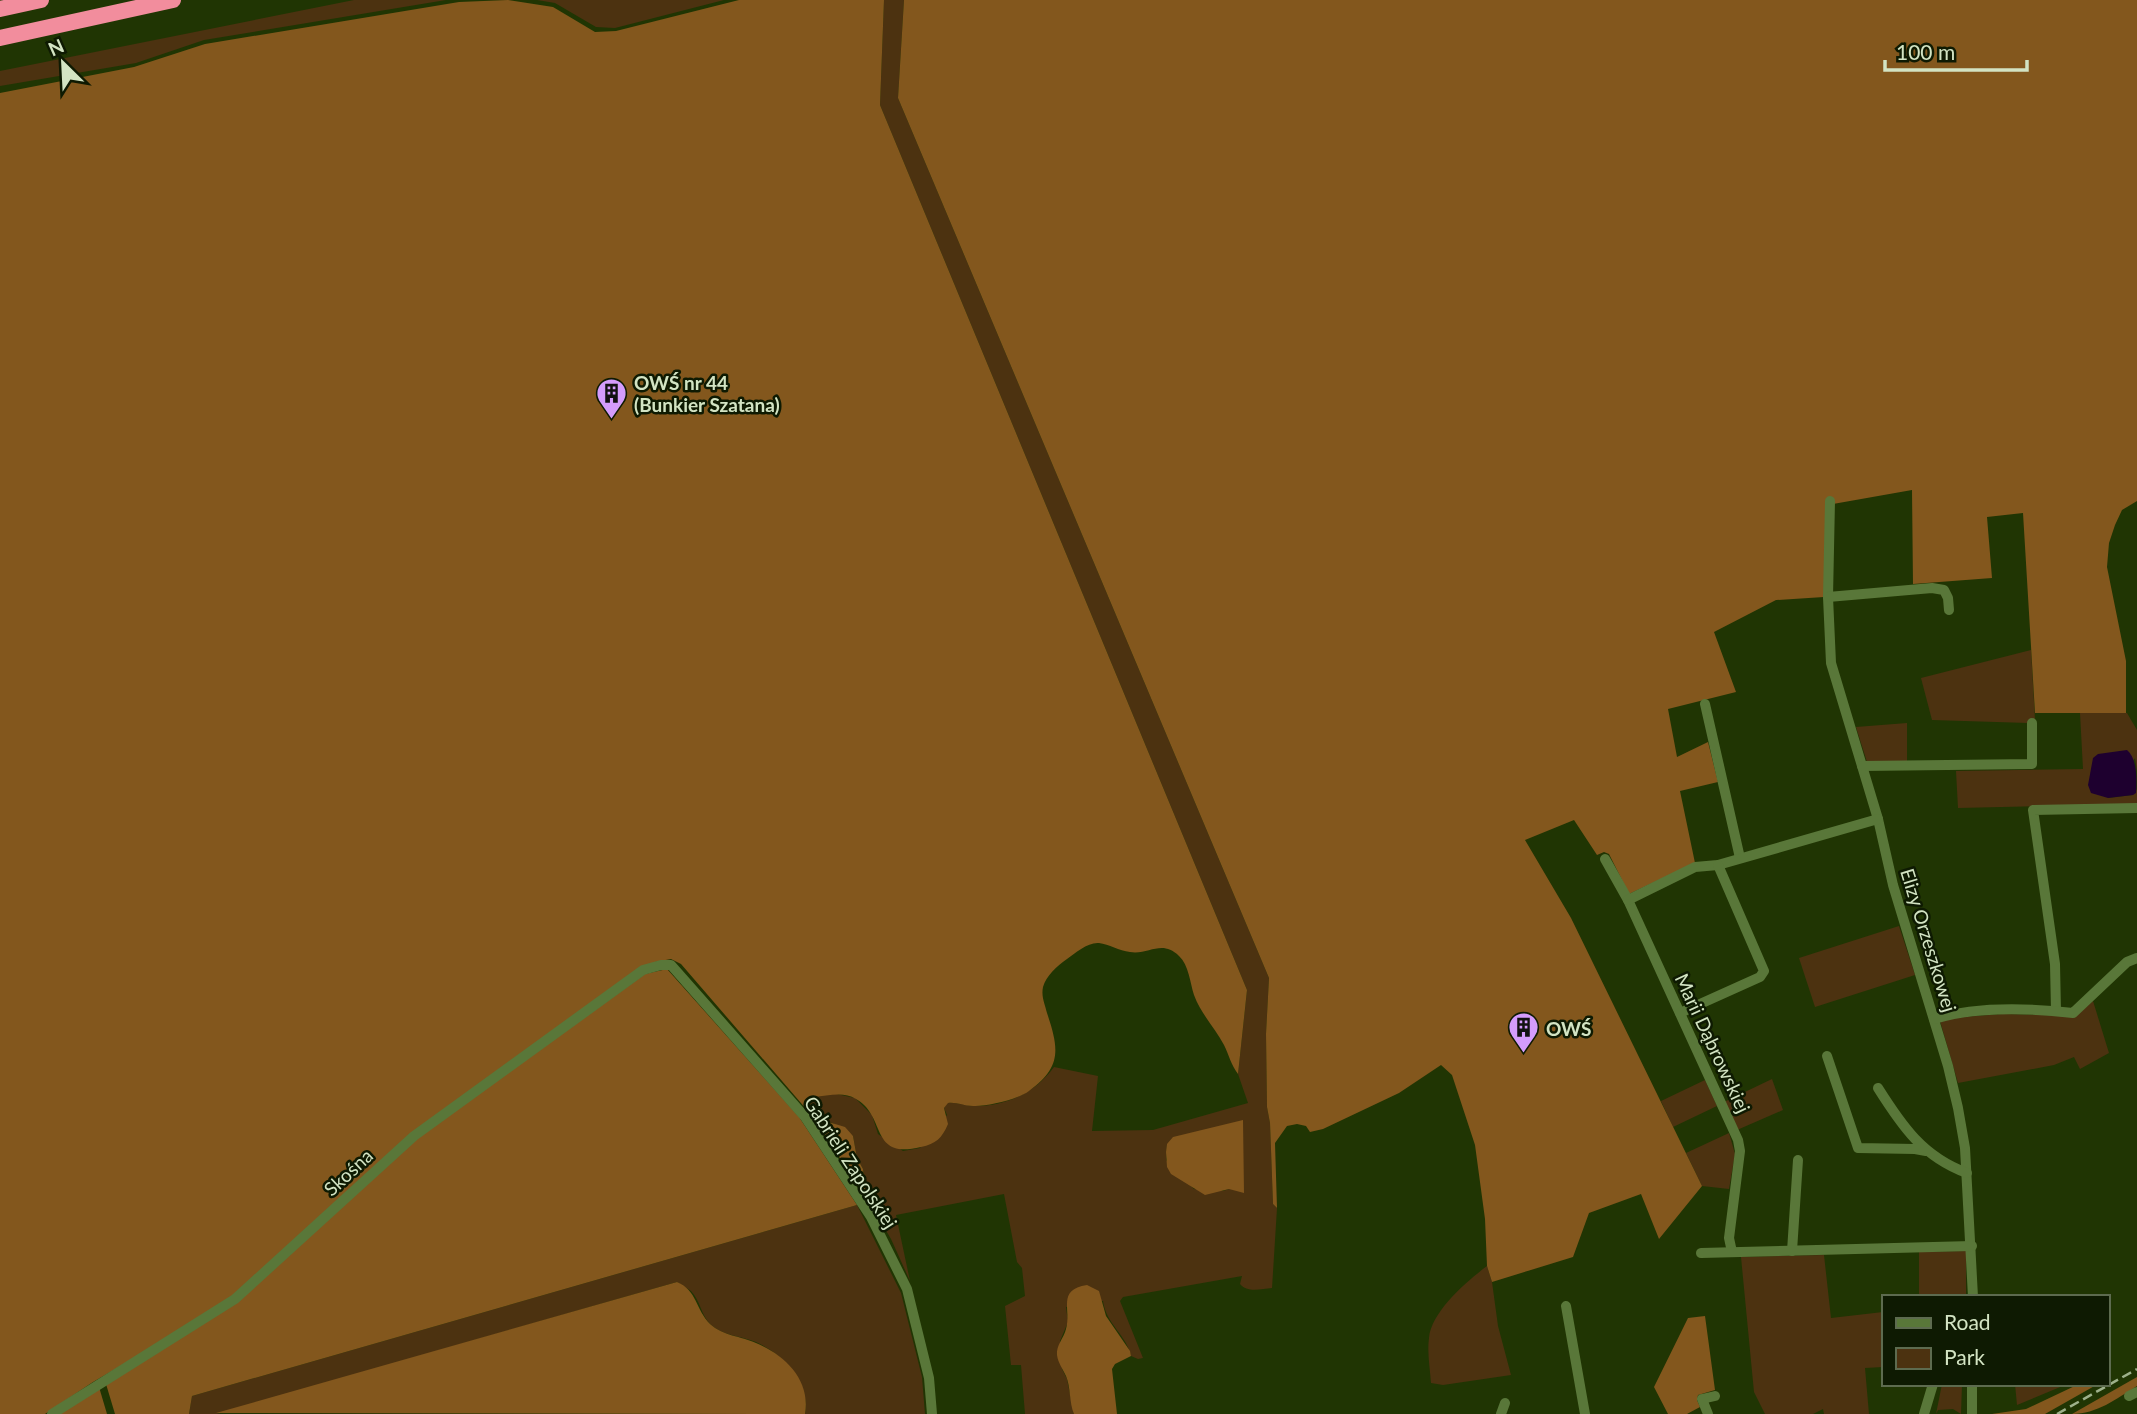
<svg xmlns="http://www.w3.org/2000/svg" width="2137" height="1414" viewBox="0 0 2137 1414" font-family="Lato,sans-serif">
<rect width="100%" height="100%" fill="#203503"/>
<g fill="#4c3210" fill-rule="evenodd">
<path d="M354,0H446L204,40L136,63L0,86V71Z"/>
<path d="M537,0H724L615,28L596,27L555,3Z"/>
<path d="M884,0H904L898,98L1269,978L1266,1034L1267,1107L1270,1123L1273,1204L1277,1208L1272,1288C1261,1289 1247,1293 1240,1284L1242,1276L1123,1297L1120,1301L1143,1358L1138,1359L1131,1356C1126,1334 1106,1324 1103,1301L1066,1307L1068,1322L1060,1341L1062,1369L1067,1379L1074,1414H1025L1021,1365H1011L1005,1306L1025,1296L1022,1268L1017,1262L1004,1194L896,1215L910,1281L891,1239L866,1197L863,1169L857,1158L853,1136C842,1128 830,1118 815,1121L807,1110L814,1097L832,1093L855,1098L872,1115L878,1134L903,1151L920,1148L947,1115L944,1108L947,1103C958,1102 966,1106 975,1106C1007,1106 1036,1092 1054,1067L1098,1076L1092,1131L1153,1130L1248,1103L1238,1074L1247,990L880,105ZM1167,1144L1229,1189L1223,1191L1194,1189L1166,1160Z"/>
<path d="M2031,650L2035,720L2028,723L1932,720L1921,678Z"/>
<path d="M2080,713H2127L2137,730V771L2135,758L2108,798L2133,795L2137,789V804L1958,808L1956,771L2083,769Z"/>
<path d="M1907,723V761L1867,762L1856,727Z"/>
<path d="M1899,926L1915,975L1815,1007L1799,958Z"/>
<path d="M2093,1001L2109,1053L2080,1069L2074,1057L2054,1065L1958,1083L1940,1021L1948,1018L2003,1014L2076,1016Z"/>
<path d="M1772,1079L1783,1110L1737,1130L1724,1102Z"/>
<path d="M1705,1080L1717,1106L1673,1127L1661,1101Z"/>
<path d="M1729,1133L1735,1154L1729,1189L1702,1186L1686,1153Z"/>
<path d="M857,1205L901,1293L922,1377L925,1414H805C811,1383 783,1354 756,1342C741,1336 723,1336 710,1324C701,1315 700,1300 691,1291C687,1288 681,1285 677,1282L217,1414H189L192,1396Z"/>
<path d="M1966,1251V1297H1919V1252Z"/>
<path d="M1824,1255L1831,1318L1883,1312V1367L1865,1368L1869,1414H1824L1823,1409L1813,1414H1765L1754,1392L1741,1257Z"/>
<path d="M1487,1266L1492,1282L1498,1326L1511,1375L1443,1385L1431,1383C1430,1368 1427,1353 1429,1338C1431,1312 1467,1281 1487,1266Z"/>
<path d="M1942,1384H1962L1961,1414L1953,1409L1938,1410L1936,1414Z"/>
<path d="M2015,1384H2065V1385L2017,1405Z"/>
</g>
<g fill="#83571d">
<path d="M508,0L553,7L595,32L616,31L739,0H884L880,105L1247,990L1238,1074C1231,1065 1229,1055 1224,1045C1215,1028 1201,1014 1194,995C1190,983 1189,965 1179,956C1162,939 1149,955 1130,952C1119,951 1109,944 1099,943C1088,942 1075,953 1067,959C1057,966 1046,976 1043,987C1041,997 1045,1004 1047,1013C1059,1049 1062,1067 1029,1091C1019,1099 986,1107 973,1106C964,1106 957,1102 948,1103L944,1108L948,1124C942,1138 936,1144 921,1147C869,1160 887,1116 856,1099C843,1091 828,1096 814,1097L807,1110L681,964L671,959L655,962L410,1135L234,1296L136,1357L93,1382L45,1414H0V93L134,67L205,44L459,2Z"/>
<path d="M904,0H2137V501L2122,510L2115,525L2109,543L2107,567L2126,661V713H2035L2023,513L1987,517L1992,578L1913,584L1912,490L1833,504L1824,597L1776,600L1714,632L1736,692L1668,709L1677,757L1708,742L1718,782L1680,791L1695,863L1629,894L1609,854L1604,852L1597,855L1574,820L1525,840L1571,918L1702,1186L1659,1239L1641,1194L1589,1213L1573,1257L1492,1282L1487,1266L1485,1219L1475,1145L1452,1075L1441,1065L1399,1093L1323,1129L1310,1132L1306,1126L1297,1124L1287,1126L1275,1143L1277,1208L1273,1204L1270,1123L1267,1107L1266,1034L1269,978L898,98Z"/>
<path d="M667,969L799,1117L857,1205L192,1396L189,1414H115L106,1384L238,1301L417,1138L645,974Z"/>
<path d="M822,1120L845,1127L853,1136L857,1158L863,1169L866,1197L815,1121Z"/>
<path d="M1243,1120L1244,1193L1229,1189L1205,1195L1171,1174L1167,1167L1166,1152L1167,1144L1173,1137Z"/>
<path d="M677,1282C697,1290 696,1310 710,1324C723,1336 741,1336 756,1343C785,1355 811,1380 805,1414L216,1413Z"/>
<path d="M1087,1285L1099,1291L1106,1316L1130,1351L1131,1356L1115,1364L1112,1369L1117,1414H1074C1069,1402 1071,1388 1066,1376C1063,1369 1058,1363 1057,1355C1056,1345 1064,1338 1066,1329C1072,1310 1056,1290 1087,1285Z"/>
<path d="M1705,1316L1715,1390L1698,1395L1697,1400L1700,1407L1687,1414H1668L1654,1387L1688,1318Z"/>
<path d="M2137,1377V1386C2116,1399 2097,1414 2072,1414Z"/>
<path d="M2079,1384H2098L2045,1414H1992L2026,1409Z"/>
<path d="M99,1387L107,1414H57Z"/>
</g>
<path fill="#1e002f" d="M2127,750C2137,758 2137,779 2136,793L2133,795L2108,798L2091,793L2088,785L2093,758L2098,754Z"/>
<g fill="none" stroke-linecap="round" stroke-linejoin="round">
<g stroke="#597739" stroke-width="10">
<path d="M1830,501L1828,597L1831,663L1878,819L1893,885L1948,1066L1958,1108L1965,1148L1973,1297"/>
<path d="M1828,597L1932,588L1944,590L1948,598L1949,610"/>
<path d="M1705,704L1740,858"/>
<path d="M1862,766L2032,764V723"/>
<path d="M1605,859L1628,900L1738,1140L1740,1151L1729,1238L1732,1252"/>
<path d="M1628,900L1695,867L1718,865L1878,819"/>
<path d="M2056,1011L2055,964L2033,810L2137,808"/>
<path d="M1680,1013L1760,977L1764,971L1718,865"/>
<path d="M1934,1019C1977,1006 2029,1008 2073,1013L2127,962L2137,958"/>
<path d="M1827,1056L1858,1148L1915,1149L1926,1151"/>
<path d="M1878,1088C1902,1126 1923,1157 1967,1173"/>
<path d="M1792,1251L1798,1160"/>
<path d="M1701,1253L1972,1246"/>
<path d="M1566,1306L1585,1414"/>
<path d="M1972,1384V1414"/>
<path d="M2129,1396L2137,1392"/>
<path d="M52,1414L235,1299L414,1136L643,970L661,965H671L805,1117L871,1217L907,1289L929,1378L932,1414"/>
<path d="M1501,1414L1505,1403"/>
<path d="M1708,1414L1702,1399L1715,1396"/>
<path d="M1924,1414L1933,1384"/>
</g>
<g stroke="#f28d9d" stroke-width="16">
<path d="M0,9L41,0"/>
<path d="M0,38L173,0"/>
</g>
<path stroke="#9eb18b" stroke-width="2.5" stroke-dasharray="10 5" stroke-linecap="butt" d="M2057,1414L2137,1369"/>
</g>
<defs>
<symbol id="building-pin" viewBox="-11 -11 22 30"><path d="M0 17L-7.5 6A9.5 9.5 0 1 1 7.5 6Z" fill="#d49cfc" stroke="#0e1a02"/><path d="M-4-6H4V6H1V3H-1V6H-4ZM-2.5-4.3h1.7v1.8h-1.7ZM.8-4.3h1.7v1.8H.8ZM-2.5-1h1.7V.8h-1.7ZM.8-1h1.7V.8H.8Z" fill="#111"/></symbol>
</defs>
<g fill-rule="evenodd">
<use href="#building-pin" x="594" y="376" width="35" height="47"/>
<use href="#building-pin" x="1506" y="1010" width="35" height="47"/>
</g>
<g text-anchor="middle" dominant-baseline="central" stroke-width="5" stroke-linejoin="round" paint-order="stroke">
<g font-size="19" font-weight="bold" fill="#d3e4c3" stroke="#0e1a02" text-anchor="start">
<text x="634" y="382">OWŚ nr 44<tspan x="634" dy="22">(Bunkier Szatana)</tspan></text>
<text x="1546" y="1028">OWŚ</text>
</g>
<g font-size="19" fill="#d3e4c3" stroke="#0e1a02">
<text transform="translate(1929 940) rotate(73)">Elizy Orzeszkowej</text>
<text transform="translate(1713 1043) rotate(65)">Marii Dąbrowskiej</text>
<text transform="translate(851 1162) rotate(57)">Gabrieli Zapolskiej</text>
<text transform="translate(348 1172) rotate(-43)">Skośna</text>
</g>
</g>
<rect x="1882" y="1295" width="228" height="91" fill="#0e1a02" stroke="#5d6b4f" stroke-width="2"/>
<rect x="1896" y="1318" width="35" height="10" fill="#597739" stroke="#5d6b4f" stroke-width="2"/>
<text x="1944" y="1330" font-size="21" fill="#d3e4c3">Road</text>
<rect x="1896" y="1348" width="35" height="21" fill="#4c3210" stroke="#5d6b4f" stroke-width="2"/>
<text x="1944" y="1365" font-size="21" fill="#d3e4c3">Park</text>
<g transform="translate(63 63) rotate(336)" stroke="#0e1a02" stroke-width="5" paint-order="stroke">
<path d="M0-5L12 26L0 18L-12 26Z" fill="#d3e4c3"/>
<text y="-10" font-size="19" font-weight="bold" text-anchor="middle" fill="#d3e4c3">N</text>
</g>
<path d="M1885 60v10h142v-10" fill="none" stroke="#d3e4c3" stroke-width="3.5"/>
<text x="1896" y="60" font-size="21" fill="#d3e4c3" stroke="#0e1a02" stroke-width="5" paint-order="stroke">100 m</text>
</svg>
